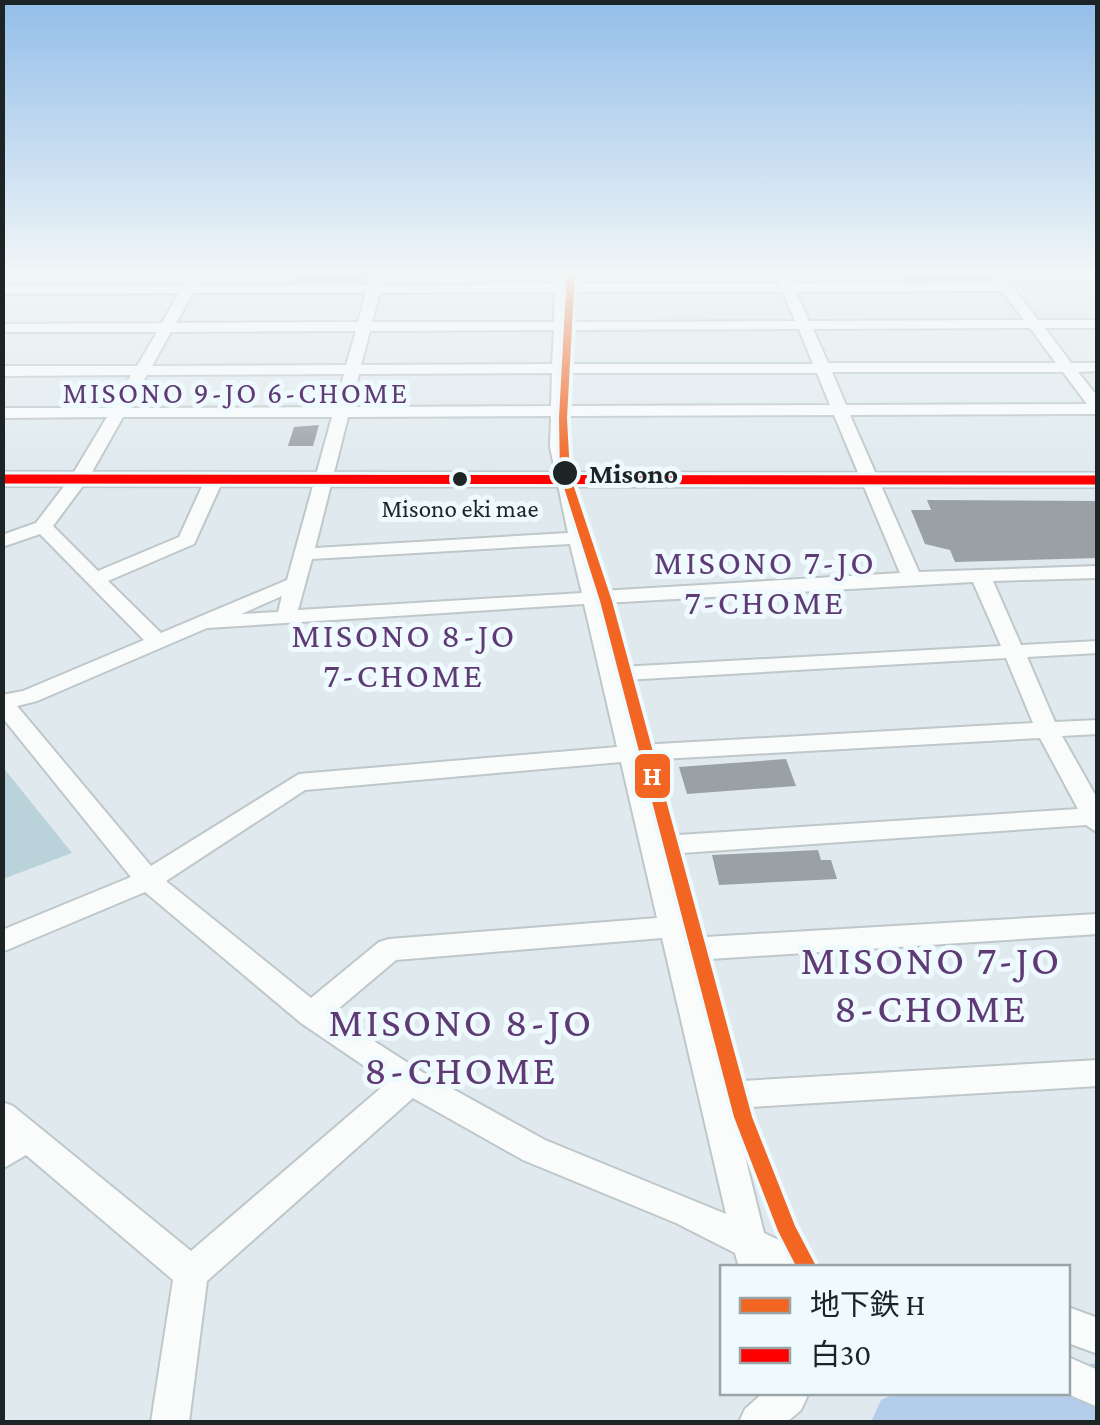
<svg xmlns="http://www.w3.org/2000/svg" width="1100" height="1425" viewBox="0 0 1100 1425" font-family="'Crimson Pro','Noto Sans JP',serif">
<rect width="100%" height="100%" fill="#e0eaee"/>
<g fill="#bad2da">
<path d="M295,271H371L362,286L293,287L289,285Z"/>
<path d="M895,271H988L997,282L907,284Z"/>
<path d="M2,766L72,853L3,879H2Z"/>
</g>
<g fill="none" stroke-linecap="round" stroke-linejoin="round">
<path fill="#b4cdea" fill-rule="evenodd" d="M1098,1363V1422H871L881,1400L898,1392H1068V1367Z"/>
</g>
<g fill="#9aa1a5">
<path d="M319,425L313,446H288L294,427Z"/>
<path d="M927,500L1098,501V558L955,562L950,550L925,544L911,510H931Z"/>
<path d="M786,759L796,786L687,794L679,767Z"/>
<path d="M818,850L821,860H831L837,879L719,885L712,855Z"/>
</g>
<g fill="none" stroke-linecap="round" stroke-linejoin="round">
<defs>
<g id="minor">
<path d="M193,271H205L197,285H369L373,271H385L382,285L555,284L556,271H568V284H780L775,271H787L793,284L996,283L988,271L1098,272V280H1007L1038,320H1098V328H1045L1071,363H1098V371L1078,372L1098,397V414L850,415L919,572L1098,566V578L993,581L1021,645L1098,641V653L1027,657L1055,722L1098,720V734L1062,736L1098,800V833L1086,825L668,854L689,938L1098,914V934L695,960L726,1082L1098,1060V1086L733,1108L764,1233L812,1256L817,1268H739L735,1253L676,1223L523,1160L413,1098L207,1281L189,1422H151L173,1280L26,1155L2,1169V1102L13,1106L191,1251L388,1082L301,1023L145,892L2,952V930L131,877L2,717V695L23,691L144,640L40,534L2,547V535L36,523L71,477L107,417L2,418V408H112L131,375L2,376V366H137L157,332H2V324L162,323L179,293L2,294V286L184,285ZM1002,291L1024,320L809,321L796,292ZM555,292L554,322H372L380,293ZM568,292H783L795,321L568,322ZM193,293H366L358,322L176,323ZM1030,328L1056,363H828L813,329ZM799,329L813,364H567L568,330ZM554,330L552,364L361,365L370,331ZM356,331L346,365L152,366L171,332ZM832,372H1063L1087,404L846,405ZM552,373L551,406L351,407L359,374ZM567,373H817L830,405L567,406ZM344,374L335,407L128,408L147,375ZM834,415L900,573L601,591C586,534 566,476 567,416ZM551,416L550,447L568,533L315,548L348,417ZM123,417H332L287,580L161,633L108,581L194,544L223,480L214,475L205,480L179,537L98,571L53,526L88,479ZM570,544L582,593L298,610L312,559ZM973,582L1001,646L620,667L604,603ZM282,596L278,612L241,614ZM584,604L617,747L299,774L151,866L17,706L37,701L207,628ZM1006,658L1033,723L640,745L624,680ZM1040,738L1078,809L663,836L644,760ZM621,762L657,918L389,939L379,942L311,998L166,881L305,790ZM662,938L726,1214L545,1140L422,1072L332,1014L396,960Z"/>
<path d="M1068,1307L1098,1318V1354L1068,1343Z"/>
<path d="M1068,1357L1098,1370V1407L1063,1392H1068Z"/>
<path d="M764,1392H805L807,1397L801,1410L787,1422H739L745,1409Z"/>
</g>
<path id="major" d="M2,472L1098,473V487L2,486Z"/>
</defs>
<use href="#minor" stroke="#bec7c9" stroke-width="4"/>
<use href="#major" stroke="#bec7c9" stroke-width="4"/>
<use href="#minor" fill="#fafcfc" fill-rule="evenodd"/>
<use href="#major" fill="#fafcfc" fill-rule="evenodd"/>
<defs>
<path id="bus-1" d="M2,479L1098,480"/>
</defs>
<use href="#bus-1" stroke="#eefafd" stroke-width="15"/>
<use href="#bus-1" stroke="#f00" stroke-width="9"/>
<defs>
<path id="metro-1" d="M567,271H575L567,418L570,475L612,601L752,1117L795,1226L817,1268H797L778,1231L734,1117L600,601L560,475L559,418Z"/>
</defs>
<use href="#metro-1" stroke="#eefafd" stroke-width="8"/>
<use href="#metro-1" fill="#f26522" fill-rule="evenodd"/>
</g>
<linearGradient id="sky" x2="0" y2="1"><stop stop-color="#93bee9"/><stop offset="0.58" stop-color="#f1f6f7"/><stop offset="1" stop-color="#f1f6f7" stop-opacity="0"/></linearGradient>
<rect width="1100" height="470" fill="url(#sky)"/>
<g fill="#1d2426" stroke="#eefafd" stroke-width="4">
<circle cx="565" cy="473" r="14"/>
<circle cx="460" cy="479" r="9"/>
</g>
<g text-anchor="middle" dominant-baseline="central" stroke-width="10" stroke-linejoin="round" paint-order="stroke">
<g font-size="25" fill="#1d2426" stroke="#eefafd">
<text x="460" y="508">Misono eki mae</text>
</g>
<g font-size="28" font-weight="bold" fill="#1d2426" stroke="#eefafd" text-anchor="start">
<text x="589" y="473">Misono</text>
</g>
<g font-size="30" letter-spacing="2.5" fill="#5f3b75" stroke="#eefafd">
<text x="236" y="392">MISONO 9-JO 6-CHOME</text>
</g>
<g font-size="35" letter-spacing="2.5" fill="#5f3b75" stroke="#eefafd">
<text x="765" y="562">MISONO 7-JO<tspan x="765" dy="40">7-CHOME</tspan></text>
<text x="404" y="635">MISONO 8-JO<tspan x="404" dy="40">7-CHOME</tspan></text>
</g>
<g font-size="42" letter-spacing="2.5" fill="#5f3b75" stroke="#eefafd">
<text x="931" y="959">MISONO 7-JO<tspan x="931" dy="48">8-CHOME</tspan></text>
<text x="461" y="1021">MISONO 8-JO<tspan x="461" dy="48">8-CHOME</tspan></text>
</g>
</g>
<rect stroke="#eefafd" stroke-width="4" x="633" y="752" width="39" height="48" rx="10" fill="#f26522"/>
<g font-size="28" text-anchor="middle" font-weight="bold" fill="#fff">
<text x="652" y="785">H</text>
</g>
<rect width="1100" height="1425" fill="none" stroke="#1d2426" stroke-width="10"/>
<rect x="720" y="1265" width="350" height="130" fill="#eefafd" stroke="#9aa4a7" stroke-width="2.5"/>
<rect x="740" y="1298" width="50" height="15" fill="#f26522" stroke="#9aa4a7" stroke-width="2.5"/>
<text x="810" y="1315" font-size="30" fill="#1d2426">地下鉄 H</text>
<rect x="740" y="1348" width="50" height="15" fill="#ff0000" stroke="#9aa4a7" stroke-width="2.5"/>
<text x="810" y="1365" font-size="30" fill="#1d2426">白30</text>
</svg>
